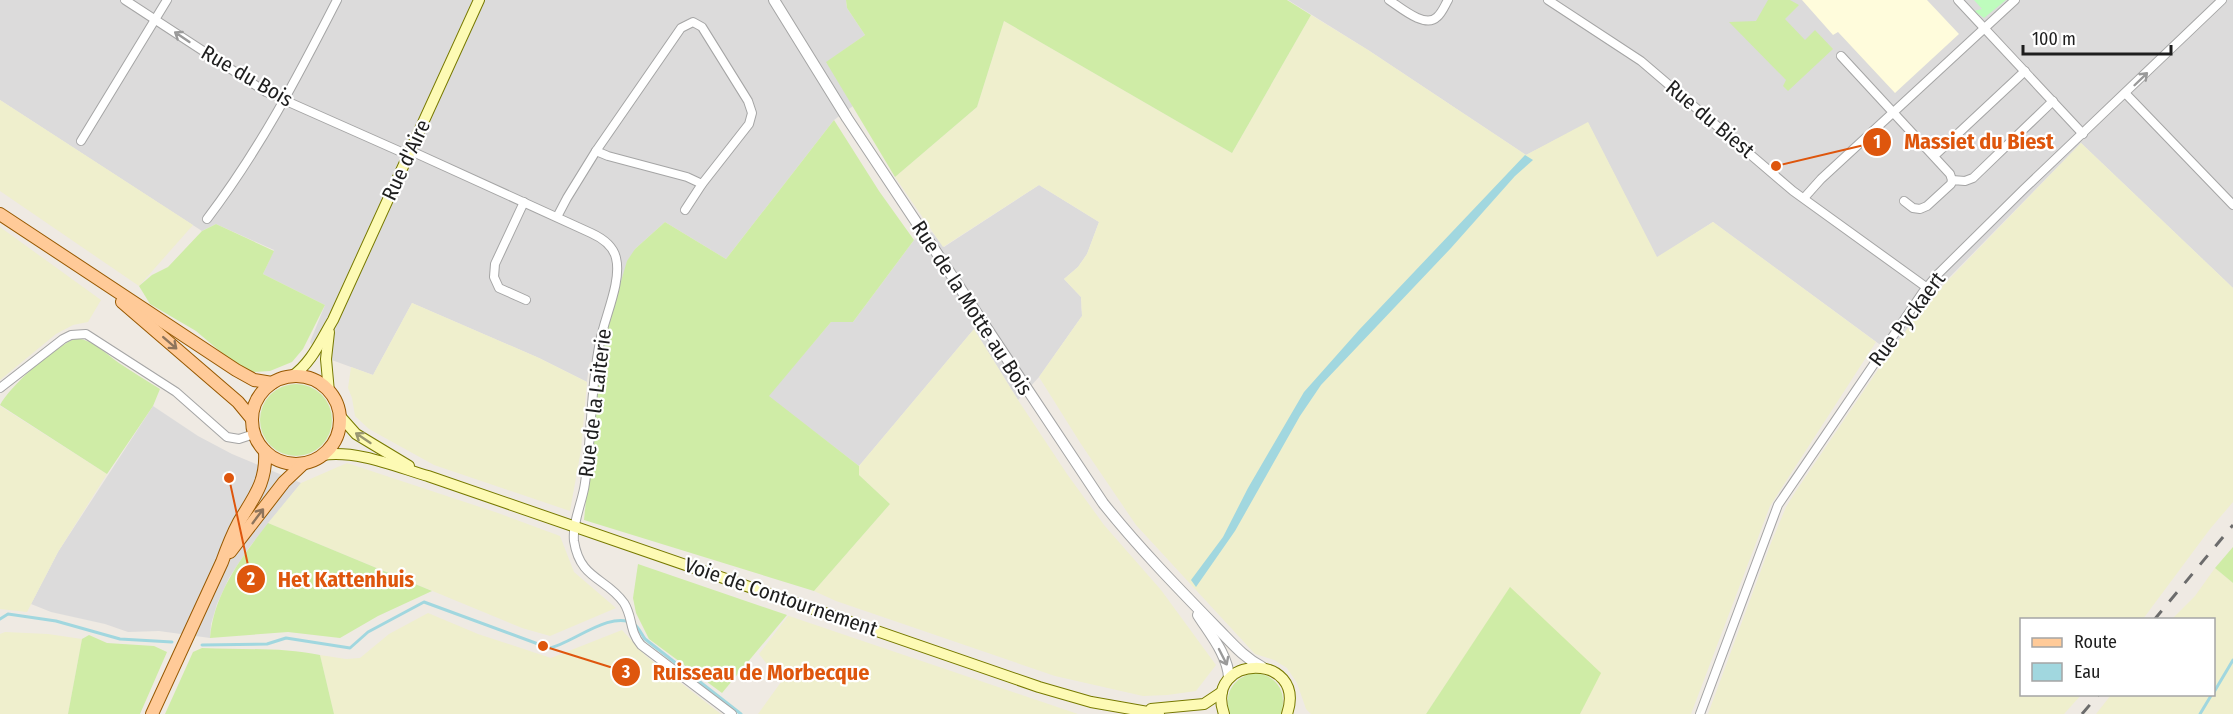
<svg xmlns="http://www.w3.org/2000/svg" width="2233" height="714" viewBox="0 0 2233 714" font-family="'Fira Sans Condensed',sans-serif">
<rect width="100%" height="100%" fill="#efeae3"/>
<g fill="#dcdbdb">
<path d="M0,0H846L847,8L865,35L827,62L853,106L834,120L726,259L665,222L635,249L604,339L589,365L587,382L539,358L412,303L373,375L318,355L310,342L325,305L263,274L274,250L216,224L202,231L0,100Z"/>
<path d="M1288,0H2233V288L2081,143L1940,287L1890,352L1713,222L1657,258L1588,123L1526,155L1368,50Z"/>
<path d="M1039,185L1099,222L1087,254L1078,267L1064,279L1081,297L1082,316L1039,377L1018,400L974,329L859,466L768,396L831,322H853L914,240L932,232L944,247Z"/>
<path d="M153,406L198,436L232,454L301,483L248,549L229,578L217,604L211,624L210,638L159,631L128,632L105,624L51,612L31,604L58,552Z"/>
</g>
<path fill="#fffcdc" d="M1802,0H1927L1959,34L1895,93L1838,32L1833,35Z"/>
<g fill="#efefcd">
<path d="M1311,15L1368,50L1526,155L1588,122L1657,257L1713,222L1876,342L1770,506L1691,714H1580L1600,673L1510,588L1426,714H1311L1306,709L1297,683L1287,668L1274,660L1255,654L1136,525L1081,444L1039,377L1082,316L1081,297L1064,279L1078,267L1087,254L1099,222L1039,185L943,247L895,177L977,107L1004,21L1232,153Z"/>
<path d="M0,100L193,225L139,286L0,191Z"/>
<path d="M2081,143L2233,288V502L2210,529L2143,619L2022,620V694L2081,695L2064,714H1708L1771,543L1786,507L1796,491L1890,352L1928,301Z"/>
<path d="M0,227L101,300L88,322L73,325L56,334L0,380Z"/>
<path d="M412,303L539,358L587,382L581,450L570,511L434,465L369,429L355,416L352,398L348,388L351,367L373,375Z"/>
<path d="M974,329L1018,400L1067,474L1104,525L1161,590L1216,665L1196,691L1167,695L1143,696L1055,676L836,601L814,591L890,504L859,475V466Z"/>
<path d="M0,406L107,474L58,552L27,612L0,609Z"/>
<path d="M347,463L498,513L560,536L574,572L616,608L550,636L522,628L268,523L301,483Z"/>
<path d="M2215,568L2233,583V714H2096L2111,695L2214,694V620L2172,619L2195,596Z"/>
<path d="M428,613L478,634L551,658L622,630L646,656L721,714H334L320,655L346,659L360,658L389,634Z"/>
<path d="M788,616H789L1078,714H758L781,682L759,654Z"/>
<path d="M5,632L48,634L82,639L68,714H0V634Z"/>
</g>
<g fill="#cfeca6">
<path d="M846,0H1287L1311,15L1232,153L1004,21L977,107L895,177L826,62L865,35L847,8Z"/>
<path d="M1768,0H1790L1799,5L1785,19L1805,40L1815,30L1833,49L1788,91L1783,86L1786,80L1729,22L1756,21Z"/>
<path d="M834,120L879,191L914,240L853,322H831L769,396L859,466V475L890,504L814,591L584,520L597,391L604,339L627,261L635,249L665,222L726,259Z"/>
<path d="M216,224L274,251L263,274L325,305L303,349L292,362L270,371L253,372L235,364L196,331L150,304L139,286L152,275L168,267L202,231Z"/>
<path d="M77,338C94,341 105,353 119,363C132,372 146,380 160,389L153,406L107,474L0,405C11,385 55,346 77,338Z"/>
<circle cx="296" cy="420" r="36"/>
<path d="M268,523L432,591L378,616L340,638L288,632L210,638C214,593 241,558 268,523Z"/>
<path d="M2233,547V583L2215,568Z"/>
<path d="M638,564L787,615L722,693L649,639L636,613L633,598Z"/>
<path d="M1510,587L1601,673L1580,714H1426Z"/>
<path d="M89,635L107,643L154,646L167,652L140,714H68L82,639Z"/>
<path d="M202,648C241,650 281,647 320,655L334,714H165L193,652Z"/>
<path d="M1253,673C1276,674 1288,691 1281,714H1230C1223,694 1233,678 1253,673Z"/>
</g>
<path fill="#befcbd" d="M1974,0H2006L1984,18L1974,11L1982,9Z"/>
<path fill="#a1d7df" d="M1525,155L1533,160L1515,176L1451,248L1321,385L1300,416L1235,531L1196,587L1191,580L1223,537L1248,488L1304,392L1359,330Z"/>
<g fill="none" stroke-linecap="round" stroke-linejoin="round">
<g stroke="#a1d7df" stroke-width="3">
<path d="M0,619L8,614L56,621L120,639L172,642"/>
<path d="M202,645L267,644L286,638L350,648L368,632L424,602L549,648C570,645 611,609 634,624C638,626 642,635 645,639L741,714"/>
<path d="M2214,692L2233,660"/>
<path d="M2200,714L2212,694"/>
</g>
<defs>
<g id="minor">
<path d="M125,0L266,92L408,155"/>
<path d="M1389,0C1400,7 1425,29 1437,17C1442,13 1445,5 1448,0"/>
<path d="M1548,0L1641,61L1793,191L1926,287"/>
<path d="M1958,0L2083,134"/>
<path d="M1841,56L1950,174L1952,180"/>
<path d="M2126,94L2233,205"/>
<path d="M81,141L167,0"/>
<path d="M411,151L591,233C602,238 613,245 616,258C622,282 604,318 600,342C590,389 592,436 585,483C583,501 572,522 574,541C580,580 606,577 624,603C633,617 629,631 641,645L732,714"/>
<path d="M596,151L608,156L687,177L702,184"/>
<path d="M1934,156L2025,71"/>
<path d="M1804,198L1821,179L2015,0"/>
<path d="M1904,201L1913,208L1920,209L1927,206L1951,184L1952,180L1965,181L1973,178L2053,101"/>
<path d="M524,202L495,264L494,277L499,288L526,300"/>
<path d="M557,217L567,198L596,151L681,28L693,22L702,27L748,101L752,113L749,124L702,184L685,210"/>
<path d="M207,219C260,149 297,78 337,0"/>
<path d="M0,388L63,339L71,335L86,334L176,392L227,437L239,439L254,434"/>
<path d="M1700,714L1778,505L1923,292L1938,274L2024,189L2222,0"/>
</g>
<g id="tertiary">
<path d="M774,0L847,118L1103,503C1138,547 1177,587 1216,627C1231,642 1243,657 1262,667"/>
<path d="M1198,615C1210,634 1228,655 1229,678"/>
</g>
<g id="secondary">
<path d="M291,377C311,364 321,340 333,320L479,0"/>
<path d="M329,392L326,359L329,332"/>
<path d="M340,416L356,434L409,466"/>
<path d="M322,455C358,450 394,466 428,476L1039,687L1091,702L1159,714"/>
<path d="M1151,709L1204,704L1222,692"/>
<path d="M1224,714C1203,653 1308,652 1287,714"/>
</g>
<g id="primary">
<path d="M0,214L236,370L254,380L272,383"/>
<path d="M122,302L238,402L252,419"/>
<circle cx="296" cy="420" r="44"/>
<path d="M230,552L284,482L303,464"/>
<path d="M152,714L222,562C227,548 232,535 239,522C254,497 267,482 265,451"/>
</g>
</defs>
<use href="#minor" stroke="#a5a5a5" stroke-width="10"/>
<use href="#tertiary" stroke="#a5a5a5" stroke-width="12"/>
<use href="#secondary" stroke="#777900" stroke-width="12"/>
<use href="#primary" stroke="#975800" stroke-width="14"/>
<use href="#minor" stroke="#fff" stroke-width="8"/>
<use href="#tertiary" stroke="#fff" stroke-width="10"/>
<use href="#secondary" stroke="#fdfab4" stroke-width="10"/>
<use href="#primary" stroke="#ffca98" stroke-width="12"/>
<g stroke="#6c6c6c" stroke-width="3" stroke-dasharray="12 12" stroke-linecap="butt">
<path d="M2154,620L2233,525"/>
<path d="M2082,714L2099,694"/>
</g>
</g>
<defs><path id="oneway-shaft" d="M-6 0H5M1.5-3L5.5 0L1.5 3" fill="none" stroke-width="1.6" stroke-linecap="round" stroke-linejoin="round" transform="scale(1.5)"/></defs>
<g stroke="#9a9a9a">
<use href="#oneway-shaft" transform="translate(182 37) rotate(-146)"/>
<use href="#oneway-shaft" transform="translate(2141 79) rotate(-44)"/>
<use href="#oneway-shaft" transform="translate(1223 657) rotate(63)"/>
</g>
<g stroke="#8e745b">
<use href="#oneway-shaft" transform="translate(170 343) rotate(41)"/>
<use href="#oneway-shaft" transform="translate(258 516) rotate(-53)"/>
</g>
<use stroke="#999770" href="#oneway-shaft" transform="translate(363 438) rotate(-146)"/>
<g text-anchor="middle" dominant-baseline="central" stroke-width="4.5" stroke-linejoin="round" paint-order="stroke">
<g font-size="21" fill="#1e1e1e" stroke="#fff">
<text transform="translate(247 76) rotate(30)">Rue du Bois</text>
<text transform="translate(1710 119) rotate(40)">Rue du Biest</text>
<text transform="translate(406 160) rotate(-65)">Rue d'Aire</text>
<text transform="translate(972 308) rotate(57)">Rue de la Motte au Bois</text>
<text transform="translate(1907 319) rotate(-53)">Rue Pyckaert</text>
<text transform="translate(595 403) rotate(-83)">Rue de la Laiterie</text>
<text transform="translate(781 597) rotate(19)">Voie de Contournement</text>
</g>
</g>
<path fill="none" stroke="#de560d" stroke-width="2" d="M1776 166L1877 142M229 478L251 579M543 646L626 672"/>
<g fill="#de560d" stroke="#fff" stroke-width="2">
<circle cx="1776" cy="166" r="6"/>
<circle cx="229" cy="478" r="6"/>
<circle cx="543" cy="646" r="6"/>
<circle cx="1877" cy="142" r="15"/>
<circle cx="251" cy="579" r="15"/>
<circle cx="626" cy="672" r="15"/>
</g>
<g font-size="18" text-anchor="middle" font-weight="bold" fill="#fff">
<text x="1877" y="148">1</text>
<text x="251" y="585">2</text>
<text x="626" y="678">3</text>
</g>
<g font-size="22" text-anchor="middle" font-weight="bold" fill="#de560d" stroke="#fff" stroke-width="4.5" stroke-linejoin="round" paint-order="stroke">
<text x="1979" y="149">Massiet du Biest</text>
<text x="346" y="587">Het Kattenhuis</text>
<text x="761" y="680">Ruisseau de Morbecque</text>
</g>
<rect x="2020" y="618" width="195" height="78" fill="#ffffff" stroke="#a5a5a5" stroke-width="1.5"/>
<rect x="2032" y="638" width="30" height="9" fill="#ffca98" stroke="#a5a5a5" stroke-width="1.5"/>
<text x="2074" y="648" font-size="18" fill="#1e1e1e">Route</text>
<rect x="2032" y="663" width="30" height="18" fill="#a1d7df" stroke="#a5a5a5" stroke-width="1.5"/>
<text x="2074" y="678" font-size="18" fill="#1e1e1e">Eau</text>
<path d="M2023 45v9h148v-9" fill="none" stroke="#1e1e1e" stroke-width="3"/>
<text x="2032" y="45" font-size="18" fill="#1e1e1e" stroke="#ffffff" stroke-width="4.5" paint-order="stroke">100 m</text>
</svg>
